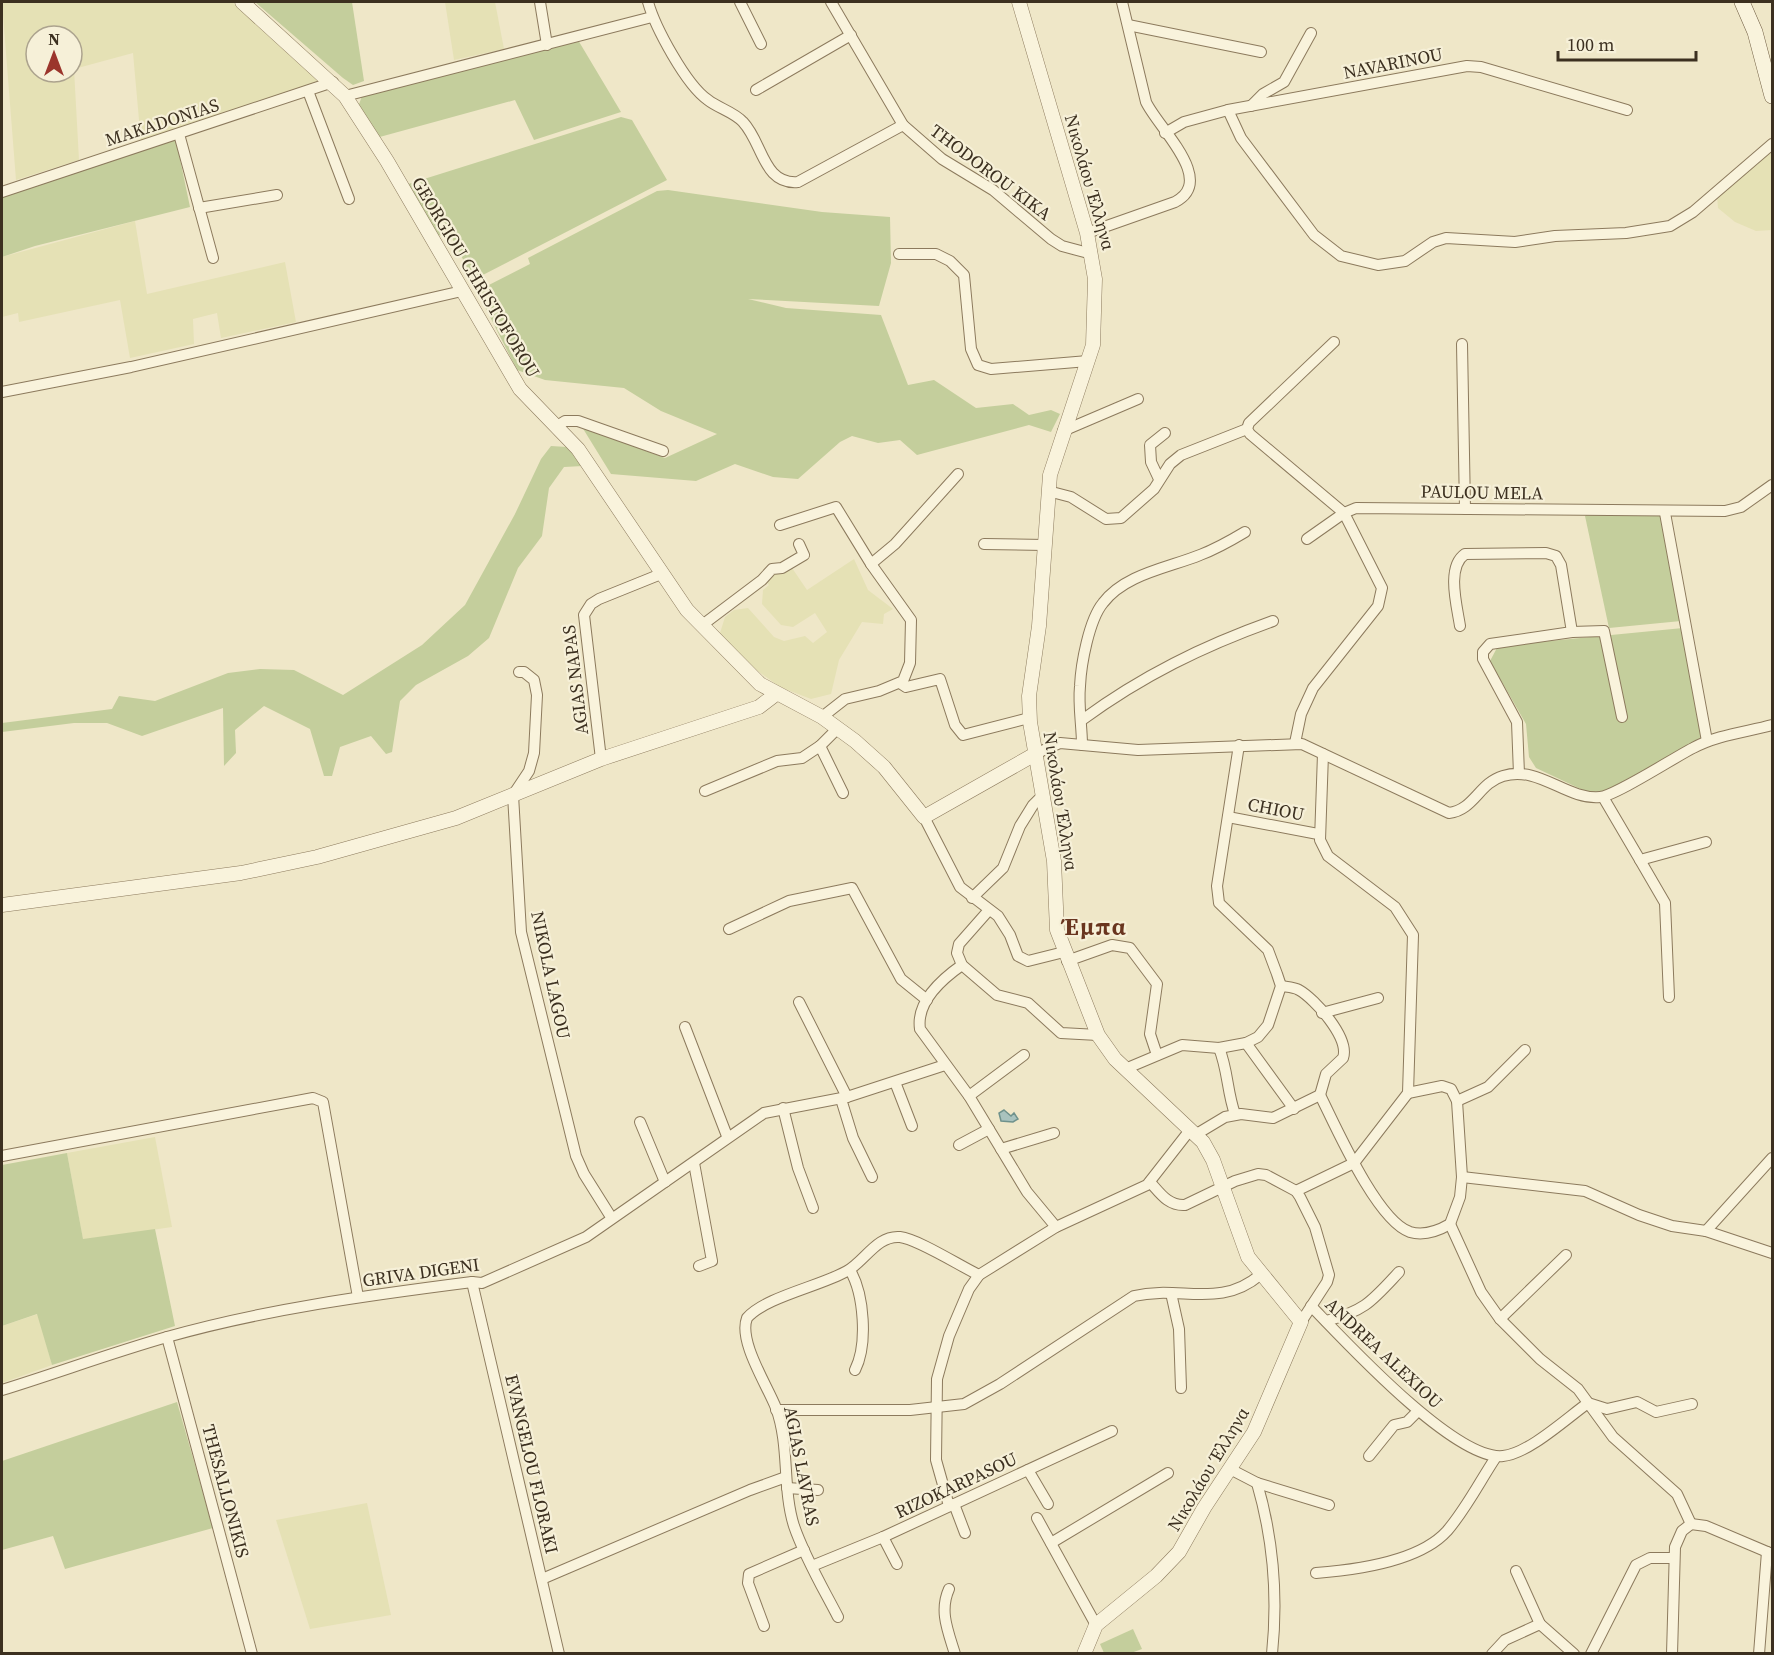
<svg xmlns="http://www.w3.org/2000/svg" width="1774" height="1655" viewBox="0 0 1774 1655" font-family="'Source Serif 4',serif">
<rect width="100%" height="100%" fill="#efe7c8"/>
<g fill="#e5e1b5" fill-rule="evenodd">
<path d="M2,2H232L324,81L141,142L133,53L74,69L79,160L16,180ZM36,36H72V72H36Z"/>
<path d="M445,2H495L504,49L454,60Z"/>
<path d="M1771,151L1772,230L1756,231L1735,222L1718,208L1717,196Z"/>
<path d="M135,221L147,294L285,262L296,322L221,338L217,313L193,319L194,344L130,358L120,300L19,322L18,313L2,317V257Z"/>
<path d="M854,559L868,590L893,609L884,614L883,624L862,622L839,660L831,694L811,699L780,687L755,669L720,633L725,617L734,610L748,608L774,637L784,641L805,636L813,643L827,632L815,613L793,627L781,625L762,604L763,590L769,585L764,579L790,565L807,590Z"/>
<path d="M155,1137L172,1227L83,1240L67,1153Z"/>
<path d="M38,1314L52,1365L2,1383V1326Z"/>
<path d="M367,1503L391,1615L310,1629L276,1520Z"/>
</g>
<g fill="#c4ce9c">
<path d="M255,2H352L364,81L353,85L343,78Z"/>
<path d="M578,40L621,112L534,140L515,100L376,138L358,107L362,96Z"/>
<path d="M621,117L632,120L667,180L477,278L470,273L450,234L436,236L405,185Z"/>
<path d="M176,140L190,207L35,246L2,257V197Z"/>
<path d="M668,190L822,212L890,217L891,263L879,306L748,299L786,308L881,315L908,385L934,380L976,408L1013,404L1029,415L1051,410L1060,414L1051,432L1029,425L917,455L900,440L878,443L852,436L840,442L798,479L773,477L735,464L696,481L611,474L582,427L665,458L717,434L661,411L624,388L545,380L517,370L477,291L530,264L528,258L657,191Z"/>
<path d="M551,446L567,447L583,466L564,467L549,488L542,536L518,568L489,638L468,656L416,685L400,701L392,752L386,754L371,736L340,747L332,776H324L310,729L264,706L235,730L236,753L224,766L223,708L142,736L107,723H74L2,732V723L112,709L119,696L155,701L228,673L260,669L294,670L343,695L422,645L465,605L515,514L541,459Z"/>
<path d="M1589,513L1663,516L1681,621L1609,628L1585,516Z"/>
<path d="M1683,628L1702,738L1602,793L1587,792L1536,768L1529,757L1526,724L1490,661L1498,646Z"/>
<path d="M67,1153L83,1239L155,1229L175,1326L52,1365L37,1314L2,1326V1165Z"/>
<path d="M177,1402L213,1528L65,1569L53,1536L2,1550V1461Z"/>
<path d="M1133,1629L1142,1649L1131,1653H1104L1100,1644Z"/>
</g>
<path fill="#a9c3be" stroke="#6f928c" stroke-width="1.5" d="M1004,1110L1011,1116L1014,1113L1018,1119L1013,1122L1001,1121L999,1113Z"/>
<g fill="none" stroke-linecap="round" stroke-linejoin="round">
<defs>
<g id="minor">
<path d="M540,2L547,45"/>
<path d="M648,2C655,27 686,85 708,100C718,108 734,112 743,122C763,143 763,185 798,182L903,125"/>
<path d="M740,2L761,44"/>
<path d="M831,2L903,125L942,159L993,190L1051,239L1062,246L1092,254"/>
<path d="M1128,25L1261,52"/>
<path d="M756,90L851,35"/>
<path d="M308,91L349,199"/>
<path d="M345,96L652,17"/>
<path d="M1251,106L1263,94L1284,82L1311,33"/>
<path d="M1228,110L1241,138L1314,235L1341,256L1378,265L1405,261L1433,242L1446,238L1515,242L1555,236L1626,233L1670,226L1693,212L1772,144"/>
<path d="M1165,133L1184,122L1228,110L1467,66L1481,67L1627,110"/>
<path d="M179,134L213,258"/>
<path d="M2,192L333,82"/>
<path d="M199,208L277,195"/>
<path d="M1087,233L1175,202C1217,180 1158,128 1146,102L1122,2"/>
<path d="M899,254H936L950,261L964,275L971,349L978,365L991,369L1088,361"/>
<path d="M1462,344L1465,509"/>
<path d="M2,392L131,367L462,291"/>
<path d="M557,426L565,421H578L663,451"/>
<path d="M1063,431L1138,399"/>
<path d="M1159,479L1151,462L1150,445L1165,433"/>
<path d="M1048,491L1071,497L1106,519L1121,518L1154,489L1170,464L1181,455L1247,429"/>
<path d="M1665,513L1707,741"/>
<path d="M780,525L836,507L871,564L911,620L910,663L903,681L879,691L845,699L822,717"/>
<path d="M1307,539L1344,513L1356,508L1725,511L1741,507L1772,485"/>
<path d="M984,544L1045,545"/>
<path d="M871,564L895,544L958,474"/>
<path d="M701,626L762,580L772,569L782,568L804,555L799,544"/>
<path d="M1460,626C1457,606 1446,567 1465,554L1546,553L1556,556L1561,565L1572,632"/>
<path d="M519,672H524L534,680L537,695L534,753L529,771L513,795L521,932L576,1156L584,1174L611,1217"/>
<path d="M900,683L906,687L940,679L955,725L963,735L1029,718"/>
<path d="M1082,720C1142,676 1203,646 1273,621"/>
<path d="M838,728L820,746L843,793"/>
<path d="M1295,743L1301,714L1313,688L1378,606L1382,588L1344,513L1250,434L1247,429L1249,423L1334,342"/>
<path d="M1082,745C1082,726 1078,706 1080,686C1081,664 1089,620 1103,603C1125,574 1168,568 1200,555C1216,549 1230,541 1245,532"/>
<path d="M1037,753L1060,743L1138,750L1302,744L1449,813C1474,810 1479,783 1503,776C1539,765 1566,800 1600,797C1615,796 1675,757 1693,748C1717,735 1746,732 1772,725"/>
<path d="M601,759L584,615L591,604L599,599L661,574"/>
<path d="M1519,774L1517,722L1483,659V652L1490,644L1572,632L1604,631L1622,717"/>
<path d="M705,791L777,761L802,758L820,746"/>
<path d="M1603,797L1640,860L1706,842"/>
<path d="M924,817L960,887L998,916L1010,935L1018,956L1028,961L1064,952"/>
<path d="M1228,817L1318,834"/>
<path d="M1640,860L1665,903L1669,997"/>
<path d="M972,898L1003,868L1020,826L1033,805L1043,795"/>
<path d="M989,910L959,944L957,953L962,965L997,995L1028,1003L1061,1033L1098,1035"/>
<path d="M729,929L789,901L852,888L901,979L927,1000"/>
<path d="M1067,961L1112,945L1130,948L1157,984L1150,1034L1157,1055"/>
<path d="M962,965C942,979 916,1002 920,1029L969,1096L1027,1192L1056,1227"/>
<path d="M1281,986C1287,987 1294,987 1299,990C1315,999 1350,1038 1343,1058L1326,1074L1320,1095"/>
<path d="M799,1002L847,1097"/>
<path d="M1322,1013L1378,998"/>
<path d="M685,1027L727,1136"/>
<path d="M1246,1043L1294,1109"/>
<path d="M1219,1048C1228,1070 1227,1092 1235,1114"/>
<path d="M1125,1069L1182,1045L1219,1048L1246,1043L1258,1037L1268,1025L1281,986L1277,974L1268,950L1219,903L1217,886L1239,745"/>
<path d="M895,1082L912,1126"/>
<path d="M1320,1095C1336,1127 1377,1221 1410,1232C1424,1236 1438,1231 1450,1224L1460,1197L1462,1177L1457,1101L1451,1089L1442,1086L1408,1093"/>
<path d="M969,1096L1024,1055"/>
<path d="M841,1099L853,1138L872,1177"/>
<path d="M1457,1101L1488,1087L1525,1050"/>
<path d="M783,1108L798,1168L813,1208"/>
<path d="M640,1122L665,1182"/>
<path d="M1195,1135L1225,1117L1241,1114L1273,1118L1320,1095"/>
<path d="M959,1145L989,1129"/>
<path d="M1001,1149L1054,1133"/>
<path d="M2,1156L313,1098L323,1102L358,1297"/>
<path d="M694,1163L712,1261L699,1266"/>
<path d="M1462,1177L1585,1191L1639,1215L1672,1226L1706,1231L1772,1253"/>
<path d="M1150,1182C1160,1193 1168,1206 1185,1205L1235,1181L1258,1174L1266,1175L1296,1191L1300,1197L1315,1227L1329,1275L1327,1282L1301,1322"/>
<path d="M1296,1191L1354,1163L1408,1093L1413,935L1395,907L1328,856L1320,840L1323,754"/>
<path d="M1450,1224L1481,1292L1500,1319L1540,1359L1578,1389L1613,1437L1677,1494L1691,1524"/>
<path d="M1706,1231L1772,1158"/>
<path d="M850,1270C864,1294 868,1344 855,1370"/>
<path d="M472,1282L559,1654"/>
<path d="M1171,1293L1179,1329L1181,1388"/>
<path d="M1311,1306C1345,1341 1455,1461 1503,1456C1528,1454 1567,1418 1588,1403"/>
<path d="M1500,1319L1566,1255"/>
<path d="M1326,1321C1365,1311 1372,1301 1399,1272"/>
<path d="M167,1337L252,1654"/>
<path d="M2,1390C57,1373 111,1353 167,1337C266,1309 370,1295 472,1282L482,1283L586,1237L764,1113L847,1097L945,1065"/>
<path d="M1588,1403L1607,1409L1637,1402L1656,1412L1692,1404"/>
<path d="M776,1410H910L964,1404L1000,1384L1134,1296C1180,1285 1220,1309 1260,1275"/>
<path d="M1369,1456L1394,1425L1407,1422L1418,1411"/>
<path d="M1230,1469L1257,1483L1329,1505"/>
<path d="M1028,1470L1048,1504"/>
<path d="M1257,1483C1273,1538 1278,1596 1272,1654"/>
<path d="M787,1488L818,1490"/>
<path d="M954,1504L965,1533"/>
<path d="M949,1506L936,1460L937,1379L949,1336L969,1289L979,1275L1056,1227L1147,1185L1190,1130"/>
<path d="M1037,1518L1096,1625"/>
<path d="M1691,1524L1706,1526L1772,1554"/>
<path d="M883,1537L897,1564"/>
<path d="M1051,1543L1168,1473"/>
<path d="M812,1566L883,1537L1112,1431"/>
<path d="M1516,1571L1540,1624"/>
<path d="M1316,1573C1355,1570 1419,1562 1447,1531C1466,1509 1480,1481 1496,1457"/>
<path d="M542,1579L750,1490L786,1477"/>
<path d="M949,1589C939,1611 948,1631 955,1654"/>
<path d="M838,1617C823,1588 805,1558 794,1526C782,1488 790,1446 776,1408C767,1385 738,1341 747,1318C765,1297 821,1286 847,1271C865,1261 877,1235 900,1237C918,1239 960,1266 979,1275"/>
<path d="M764,1626L748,1583L749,1574L804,1550"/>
<path d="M1492,1654L1505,1640L1540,1624L1574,1654"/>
<path d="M1591,1654L1636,1565L1650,1558H1673"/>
<path d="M1672,1654L1675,1547L1682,1531L1691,1524"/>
<path d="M1759,1654L1767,1552"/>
</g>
<g id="tertiary">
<path d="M242,2L345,96L387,161L520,389L578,449L687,610L760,684L822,717L855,741L884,767L924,817L1037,753"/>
<path d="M1019,2L1087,233L1095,279L1093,345L1050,475L1039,626L1029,696L1030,722L1054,861L1057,930L1098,1035L1115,1059L1203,1142L1213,1160L1248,1257L1301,1322L1254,1432L1204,1508L1179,1552L1156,1576L1096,1625L1084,1654"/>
<path d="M2,905L241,873L317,857L456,818L601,759L759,707L776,694"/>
</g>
<path id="secondary" d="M1742,2L1755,32L1772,96"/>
</defs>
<use href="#minor" stroke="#8c7a5d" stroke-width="12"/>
<use href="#tertiary" stroke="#8c7a5d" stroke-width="15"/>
<use href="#secondary" stroke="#6e5b40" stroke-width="16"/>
<use href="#minor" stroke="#f9f3dc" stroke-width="10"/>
<use href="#tertiary" stroke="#f9f3dc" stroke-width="14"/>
<use href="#secondary" stroke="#f9f3dc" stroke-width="15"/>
</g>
<g text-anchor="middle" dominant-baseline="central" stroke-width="4.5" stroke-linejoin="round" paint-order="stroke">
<g font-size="18" fill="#3c3020" stroke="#f6f0d8">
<text transform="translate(1393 63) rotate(-11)">NAVARINOU</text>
<text transform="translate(162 122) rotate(-18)">MAKADONIAS</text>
<text transform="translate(991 172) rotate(37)">THODOROU KIKA</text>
<text transform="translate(1090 182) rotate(74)">Νικολάου Έλληνα</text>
<text transform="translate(476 277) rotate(59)">GEORGIOU CHRISTOFOROU</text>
<text transform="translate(1482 492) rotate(1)">PAULOU MELA</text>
<text transform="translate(575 680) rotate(-97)">AGIAS NAPAS</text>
<text transform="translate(1061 801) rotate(81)">Νικολάου Έλληνα</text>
<text transform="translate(1276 809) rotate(11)">CHIOU</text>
<text transform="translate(551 975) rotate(78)">NIKOLA LAGOU</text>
<text transform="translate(421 1272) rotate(-8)">GRIVA DIGENI</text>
<text transform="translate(1384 1353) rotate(43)">ANDREA ALEXIOU</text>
<text transform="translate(532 1464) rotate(77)">EVANGELOU FLORAKI</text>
<text transform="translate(802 1466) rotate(79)">AGIAS LAVRAS</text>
<text transform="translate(1208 1469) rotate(-59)">Νικολάου Έλληνα</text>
<text transform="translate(956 1485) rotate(-25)">RIZOKARPASOU</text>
<text transform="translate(226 1491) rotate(75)">THESALLONIKIS</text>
</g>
<g font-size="24" font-weight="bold" letter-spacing="1.5" fill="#69351f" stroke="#f6f0d8">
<text x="1094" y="926">Έμπα</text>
</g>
</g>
<rect width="1774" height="1655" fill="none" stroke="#3c3020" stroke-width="6"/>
<g transform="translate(54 54)"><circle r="28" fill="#f6f0d8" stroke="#aca38e" stroke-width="1.5"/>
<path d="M0-4.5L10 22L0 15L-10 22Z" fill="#9b352c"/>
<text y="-9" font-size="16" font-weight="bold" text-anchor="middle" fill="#3c3020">N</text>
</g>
<path d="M1558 51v9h138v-9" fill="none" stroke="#3c3020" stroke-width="3"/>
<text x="1567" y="51" font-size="18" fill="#3c3020" stroke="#f6f0d8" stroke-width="4.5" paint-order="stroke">100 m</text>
</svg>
